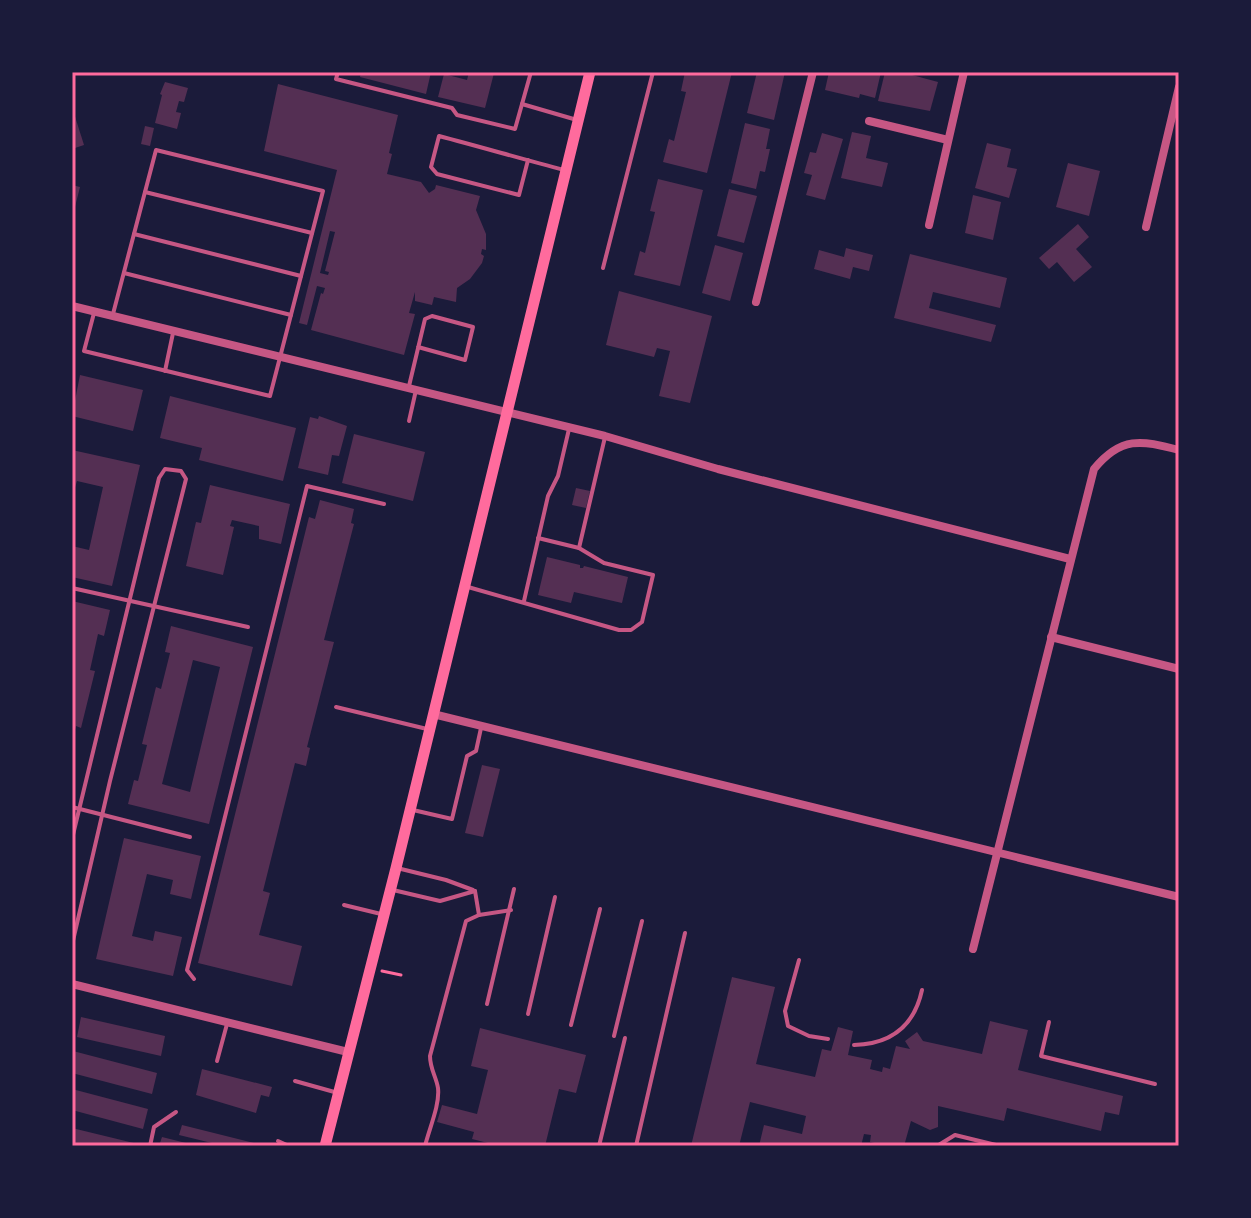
<svg xmlns="http://www.w3.org/2000/svg" width="1251" height="1218" viewBox="0 0 1251 1218" font-family="'Source Sans 3',sans-serif">
<rect width="100%" height="100%" fill="#1b1b3a"/>
<g fill="#542f53" fill-rule="evenodd">
<path d="M361,72H431L426,94L360,77Z"/>
<path d="M469,72L494,73L485,108L438,97L444,74L467,80Z"/>
<path d="M685,72H732L707,173L663,162L669,139L674,141L686,92L681,91Z"/>
<path d="M757,72H785L774,120L747,113Z"/>
<path d="M829,72H881L875,98L860,94L859,98L825,90Z"/>
<path d="M885,72H901L938,82L930,111L878,101Z"/>
<path d="M165,82L188,88L184,102L179,101L176,112L181,113L177,129L155,123L162,95L160,94Z"/>
<path d="M278,84L398,115L389,153L392,154L387,174L421,182L429,193L435,189L436,185L480,196L476,210L486,234V250L482,249L481,254L484,256L482,263L470,279L457,288L456,302L434,297L432,305L415,301V292L409,313L415,314L404,355L311,330L321,293L323,294L325,288L317,286L307,325L299,323L337,170L264,151ZM330,231L335,232L325,271L329,272L328,275L320,273Z"/>
<path d="M72,107L84,145L72,149Z"/>
<path d="M745,123L770,129L766,149H770L765,172L760,171L756,189L731,183Z"/>
<path d="M145,126L154,128L150,146L141,144Z"/>
<path d="M852,132L871,136L866,158L888,163L882,187L841,178Z"/>
<path d="M822,133L843,139L825,200L806,195L812,175L804,173L810,152L816,153Z"/>
<path d="M987,143L1011,149L1007,167L1017,169L1009,198L975,188Z"/>
<path d="M1068,163L1100,171L1089,216L1056,207Z"/>
<path d="M658,179L703,190L680,286L634,275L640,251L645,253L655,212L650,211Z"/>
<path d="M72,185L80,187L75,207H72Z"/>
<path d="M729,189L757,196L744,243L717,236Z"/>
<path d="M973,195L1001,202L993,240L965,233Z"/>
<path d="M1078,224L1089,237L1076,249L1092,267L1074,282L1057,262L1049,269L1039,258Z"/>
<path d="M715,245L743,253L730,301L702,293Z"/>
<path d="M846,248L873,255L869,271L853,267L850,279L814,269L819,250L844,257Z"/>
<path d="M910,254L1007,278L1000,308L933,292L929,308L996,325L991,342L894,318Z"/>
<path d="M619,291L712,316L690,403L659,396L670,351L657,348L654,357L606,345Z"/>
<path d="M80,375L143,390L133,431L72,416Z"/>
<path d="M170,396L296,428L283,481L199,460L202,448L160,438Z"/>
<path d="M319,416L347,426L339,456L332,455L328,475L298,468L310,417L318,419Z"/>
<path d="M354,434L425,452L413,501L342,483Z"/>
<path d="M72,450L140,465L112,586L72,577V546L89,550L103,487L77,481L72,497Z"/>
<path d="M210,485L290,504L281,544L259,539V526L232,520L230,526L234,527L223,575L186,566L196,522L201,523Z"/>
<path d="M576,488L590,491L586,508L572,505Z"/>
<path d="M320,500L354,509L351,523L354,524L324,640L334,642L307,747L310,748L306,766L295,763L263,891L270,893L259,935L302,946L292,986L198,963L309,517L315,519Z"/>
<path d="M547,557L580,565V568H583L584,566L628,577L622,603L574,592L571,603L538,595Z"/>
<path d="M72,601L110,610L104,636L98,634L90,670L95,671L81,728L76,726L73,737Z"/>
<path d="M171,626L253,647L209,824L128,804L134,780L138,781L147,745L142,744L156,687L161,689L170,653L165,652ZM193,660L220,667L190,792L162,784Z"/>
<path d="M482,765L500,769L483,837L465,833Z"/>
<path d="M124,838L201,856L191,899L170,894L173,880L147,874L132,936L153,941L155,931L182,937L173,976L96,959Z"/>
<path d="M732,977L775,987L756,1064L815,1077L822,1049L831,1051L838,1027L853,1031L848,1055L872,1060L870,1069L882,1072L883,1067L890,1069L896,1046L910,1049L905,1041L917,1032L923,1041L982,1054L990,1021L1028,1030L1018,1070L1123,1096L1119,1115L1105,1112L1101,1131L1007,1108L1004,1121L938,1106V1127L930,1130L911,1121L904,1146H887L870,1142L871,1135L864,1134L861,1146H759L764,1125L802,1134L806,1116L750,1102L739,1146H691Z"/>
<path d="M81,1017L165,1036L161,1056L77,1037Z"/>
<path d="M480,1028L586,1055L576,1093L559,1089L545,1146H500L472,1139L474,1132L437,1122L442,1105L477,1114L488,1070L471,1066Z"/>
<path d="M73,1051L157,1073L152,1094L72,1073Z"/>
<path d="M202,1069L272,1087L269,1097L261,1095L256,1113L196,1095Z"/>
<path d="M72,1089L148,1109L143,1129L72,1110Z"/>
<path d="M182,1125L262,1145V1146H224L179,1135Z"/>
<path d="M72,1128L142,1145L141,1146H72Z"/>
<path d="M162,1137L194,1145V1146H159Z"/>
</g>
<g fill="none" stroke-linecap="round" stroke-linejoin="round">
<path stroke="#ff6b9d" stroke-width="3" d="M382,971L401,975"/>
<g stroke="#c65784" stroke-width="4">
<path d="M338,72L336,79L452,108L457,115L515,129L531,72"/>
<path d="M522,104L577,120"/>
<path d="M528,160L519,195L437,174L431,167L439,136C481,147 522,159 564,170"/>
<path d="M145,192L312,233"/>
<path d="M134,234L301,276"/>
<path d="M603,268L653,72"/>
<path d="M124,273L291,315"/>
<path d="M94,313L84,351L270,396L323,191L156,150L113,314"/>
<path d="M165,371L173,333"/>
<path d="M409,386L425,319L432,316L473,327L465,360L418,347"/>
<path d="M409,421L416,390"/>
<path d="M579,548L605,437"/>
<path d="M468,587L619,630H631L642,622L653,575L604,563L579,548L538,538"/>
<path d="M72,588L248,627"/>
<path d="M524,601L548,496L558,476L569,429"/>
<path d="M336,707L427,729"/>
<path d="M72,807L190,837"/>
<path d="M413,810L452,819L467,756L476,751L481,728"/>
<path d="M72,839L159,478L165,469L181,471L186,479L110,781L72,945"/>
<path d="M397,868L446,880L473,890"/>
<path d="M393,890L440,901L475,891"/>
<path d="M475,891L479,915"/>
<path d="M344,905L381,914"/>
<path d="M799,960L785,1011L788,1026L809,1036L828,1039"/>
<path d="M194,979L187,970L307,486L384,504"/>
<path d="M487,1004L514,889"/>
<path d="M528,1014L555,897"/>
<path d="M1049,1022L1041,1056L1155,1084"/>
<path d="M571,1025L600,909"/>
<path d="M614,1036L642,921"/>
<path d="M854,1045C891,1044 914,1027 922,990"/>
<path d="M217,1061L227,1024"/>
<path d="M295,1081L338,1093"/>
<path d="M278,1141L289,1146"/>
<path d="M150,1146L154,1127L176,1112"/>
<path d="M425,1146C429,1129 440,1105 438,1088C436,1076 430,1069 430,1056L466,921L479,915L511,910"/>
<path d="M599,1146L625,1038"/>
<path d="M636,1146L685,933"/>
<path d="M937,1146L955,1135L1000,1146"/>
</g>
<g stroke="#c65784" stroke-width="8">
<path d="M869,121L948,140"/>
<path d="M929,225L964,72"/>
<path d="M1146,227L1179,87"/>
<path d="M756,302L813,72"/>
<path d="M72,306L605,436L718,469L1070,559"/>
<path d="M1051,637L1179,669"/>
<path d="M433,714L1179,897"/>
<path d="M973,949L1094,469C1121,436 1141,440 1179,450"/>
<path d="M72,984L348,1052"/>
</g>
<path stroke="#ff6b9d" stroke-width="11" d="M325,1146L396,868L590,72"/>
</g>
<rect width="1251" height="1218" fill="none" stroke="#1b1b3a" stroke-width="148"/>
<rect x="74" y="74" width="1103" height="1070" fill="none" stroke="#ff6b9d" stroke-width="3"/>
</svg>
